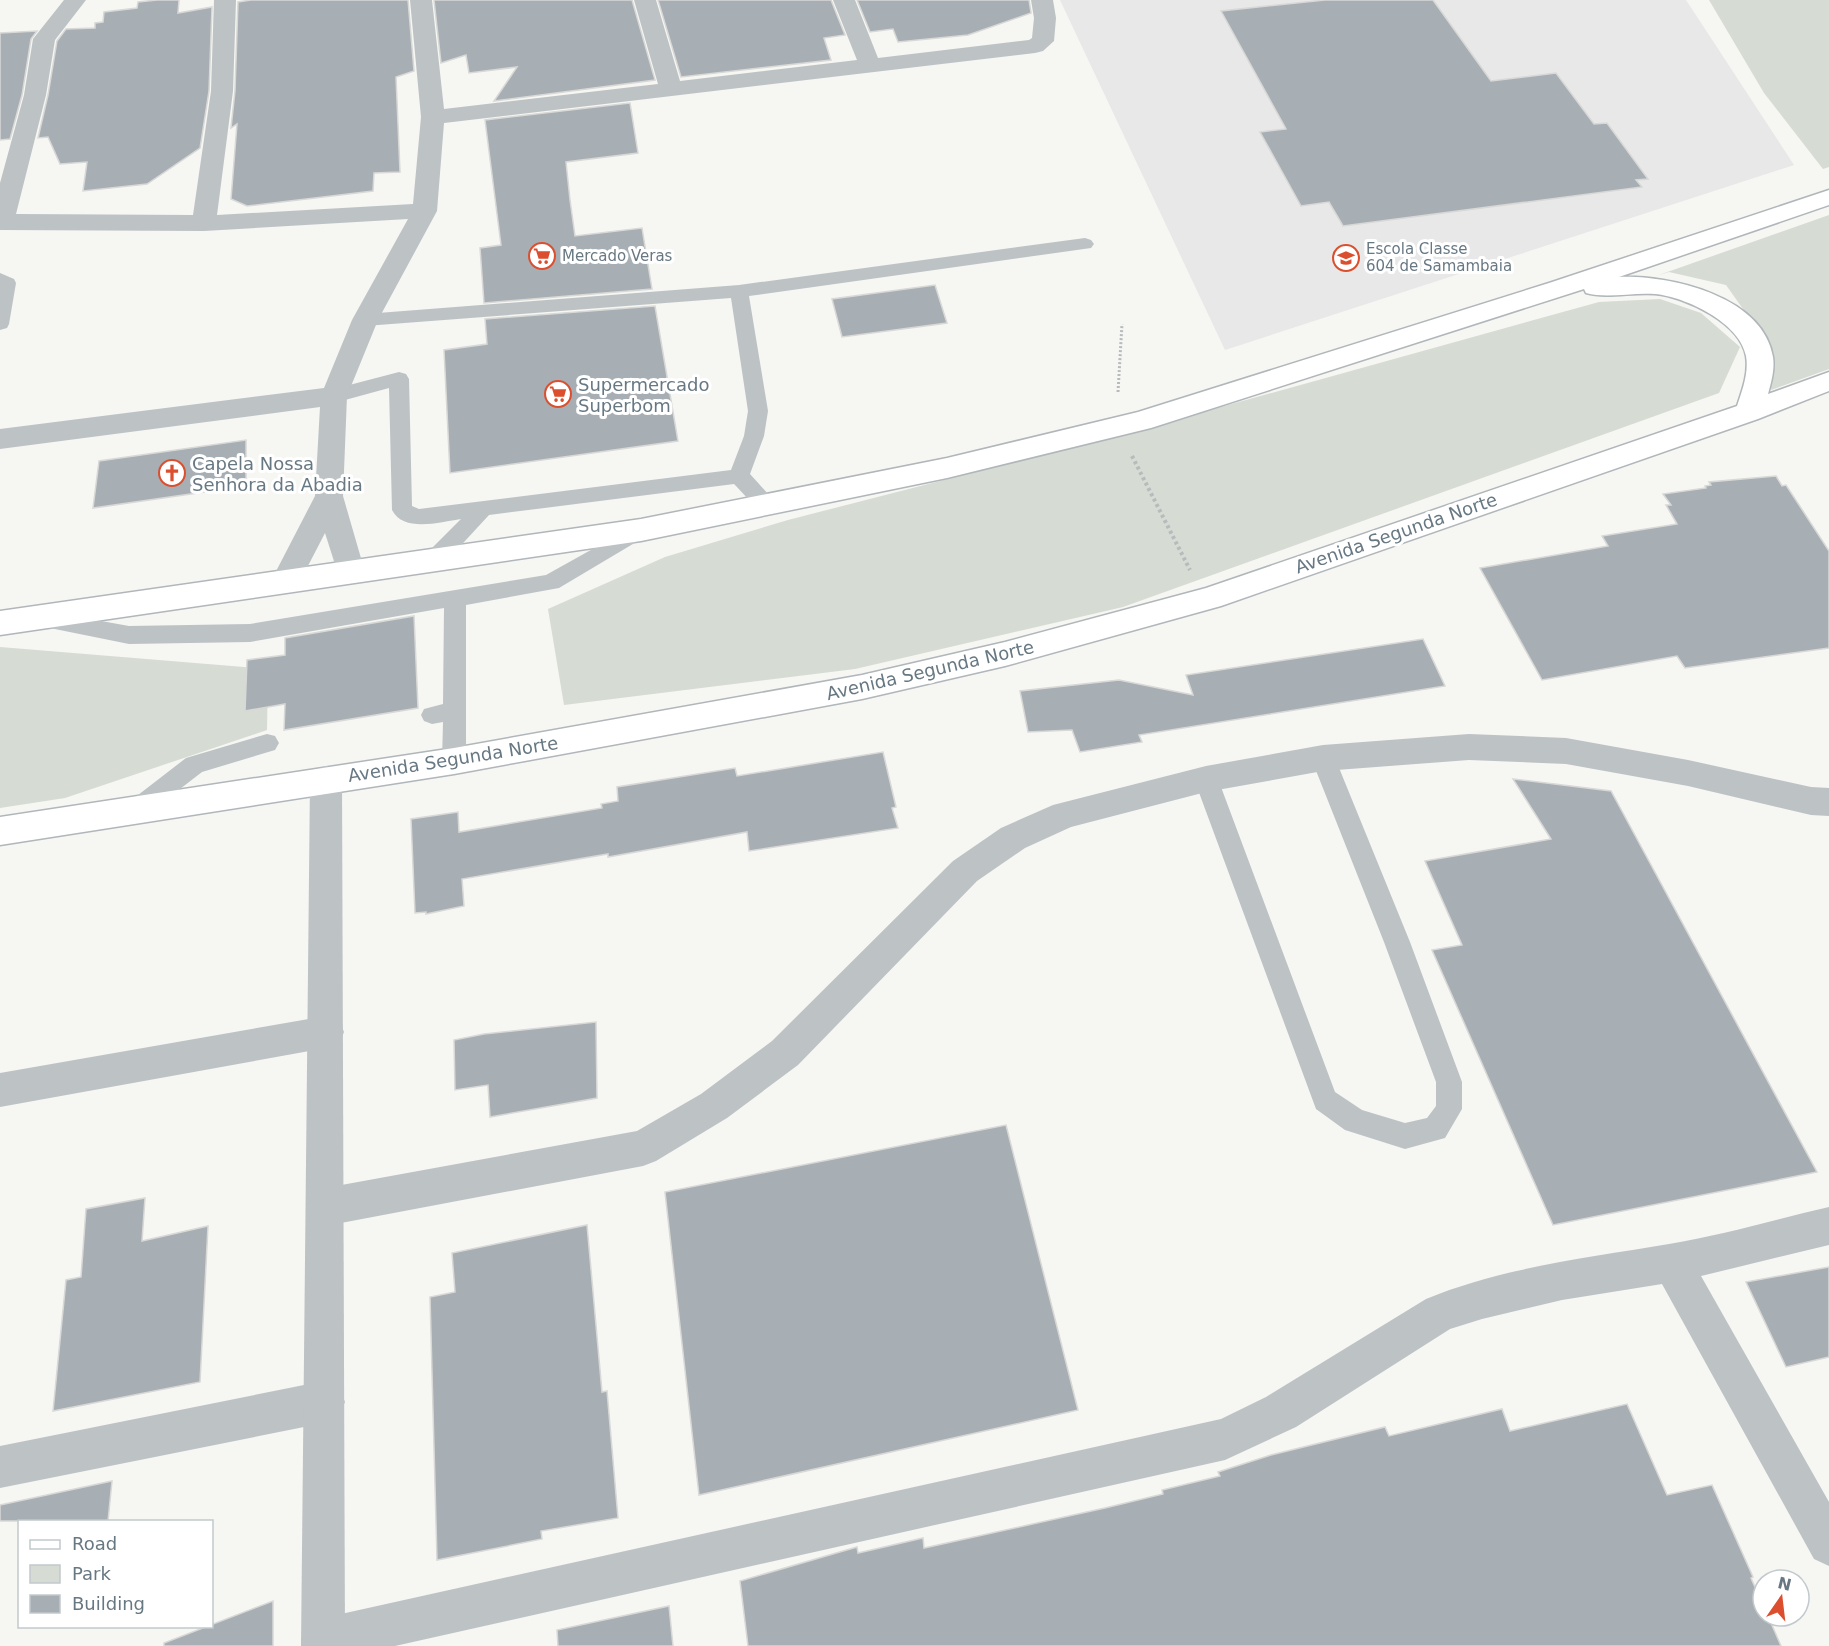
<svg xmlns="http://www.w3.org/2000/svg" width="1829" height="1646" viewBox="0 0 1829 1646" font-family="'DejaVu Sans',sans-serif">
<rect width="100%" height="100%" fill="#f6f6f3"/>
<path fill="#e7e8e7" d="M1060,0H1686L1794,165L1225,350Z"/>
<g fill="#d6dbd3">
<path d="M1709,0H1829V167L1823,169L1764,93Z"/>
<path d="M1829,215V369L1771,390L1770,347L1726,285L1669,272L1656,276Z"/>
<path d="M1660,299L1701,313L1740,347L1719,393L1123,607L855,669L564,705L548,609L665,557L788,520L1142,429L1599,302Z"/>
<path d="M0,647L268,669L267,730L65,798L0,808Z"/>
</g>
<g fill="#a7afb4" stroke="#d8d8d6" stroke-width="1.5">
<path d="M157,0H179L178,13L212,7L209,91L200,148L147,184L83,191L87,162L60,164L48,137L38,138L48,95L57,41L66,29L95,28V23L103,22L104,12L137,8L138,2Z"/>
<path d="M251,0H408L414,71L396,77L400,172L374,173L373,191L247,206L231,199L237,124L231,128L235,91L238,2Z"/>
<path d="M434,0H632L655,80L494,101L517,67L469,73L466,55L441,63Z"/>
<path d="M658,0H831L845,35L824,38L831,60L681,77Z"/>
<path d="M857,0H1029L1031,13L968,35L898,42L893,29L870,32Z"/>
<path d="M1325,0H1433L1491,81L1556,73L1594,124L1607,123L1648,179L1636,180L1642,187L1343,226L1329,202L1301,206L1260,132L1286,129L1221,11Z"/>
<path d="M37,31L31,39L22,95L10,139L0,140V33Z"/>
<path d="M630,103L638,153L566,162L570,200L575,236L642,228L652,289L484,303L480,248L501,245L485,120Z"/>
<path d="M935,285L947,323L842,337L832,299Z"/>
<path d="M655,306L678,441L450,473L444,350L487,344L485,319Z"/>
<path d="M246,440V486L93,508L99,461Z"/>
<path d="M1776,476L1782,486L1786,485L1829,551V648L1685,668L1677,656L1542,680L1480,568L1608,546L1602,536L1677,524L1666,505H1671L1663,494L1706,488L1705,486L1711,485L1709,482Z"/>
<path d="M414,616L418,708L284,730L285,704L245,711L247,660L285,655V638Z"/>
<path d="M1423,639L1445,686L1139,735L1142,742L1080,752L1072,730L1028,732L1020,691L1119,680L1193,695L1186,675Z"/>
<path d="M883,752L896,807L892,808L898,828L749,851L747,832L608,857V854L462,879L464,906L426,914V912L415,913L411,819L458,812L459,832L602,808L601,804L618,801L617,787L735,768L737,776Z"/>
<path d="M1513,779L1611,791L1817,1172L1553,1225L1432,950L1462,945L1425,861L1551,839Z"/>
<path d="M596,1022L597,1098L490,1117L488,1085L455,1090L454,1040L484,1034Z"/>
<path d="M1006,1125L1078,1410L699,1495L665,1192Z"/>
<path d="M145,1198L142,1241L208,1226L200,1382L53,1411L66,1280L81,1277L86,1209Z"/>
<path d="M587,1225L602,1392L607,1391L618,1518L541,1531L542,1539L437,1560L430,1297L455,1292L452,1253Z"/>
<path d="M1829,1267V1357L1786,1367L1746,1282Z"/>
<path d="M1627,1404L1667,1495L1712,1485L1753,1577L1751,1578L1763,1605V1616H1768L1781,1646H748L740,1581L857,1547L858,1553L923,1538L924,1548L1105,1508L1163,1494L1162,1490L1220,1476L1218,1472L1271,1455L1385,1427L1389,1436L1502,1409L1510,1431Z"/>
<path d="M112,1481L108,1521H0V1505Z"/>
<path d="M273,1601V1646H164V1643Z"/>
<path d="M669,1606L673,1646H558L557,1630Z"/>
</g>
<g fill="none" stroke-linecap="round" stroke-linejoin="round">
<defs>
<path id="secondary" d="M1829,190V205L1619,277C1670,275 1763,296 1773,357C1775,369 1771,383 1768,394L1829,372V391L1758,419L1221,606L1005,666L862,699L454,774L0,845V817L454,748L862,675L1005,642L1206,588L1737,406C1742,391 1749,373 1746,356C1740,323 1686,297 1655,294C1633,292 1607,299 1586,293L1584,289L1151,428L947,478L641,541L0,635V611L641,519L947,458L1138,412L1549,283Z"/>
</defs>
<use href="#secondary" stroke="#b0b6ba" stroke-width="3"/>
<path stroke="#b8bbbd" stroke-width="3" stroke-dasharray="2 2" stroke-linecap="butt" d="M1118,392L1122,324"/>
<path stroke="#b8bbbd" stroke-width="4" stroke-dasharray="3 3" stroke-linecap="butt" d="M1132,456L1190,570"/>
<g fill="#bdc2c5" fill-rule="evenodd">
<path d="M1085,238L1091,240L1094,244L1091,248L749,296L768,411L764,436L750,474L779,506L776,511C759,517 746,495 734,484L489,515L440,568L432,570L424,568L421,562L424,556L461,519C440,522 404,533 392,510L389,388L334,403L327,401L324,396L327,391L334,389L399,372L406,374L409,379L412,506L419,509L731,470L744,436L748,411L731,298L365,326L358,324L356,320L358,316L365,314L739,285Z"/>
<path d="M0,273L14,279L16,283L9,324L7,328L0,330Z"/>
<path d="M641,522L648,525L652,530L648,535L559,588L466,605V761L462,768L454,771L446,768L442,761L443,722L432,724L424,721L421,715L424,709L443,704L444,608L250,642L129,644L40,626L32,624L29,618L32,612L40,610L129,626L250,624L546,575Z"/>
<path d="M267,734L275,736L279,743L275,750L202,772L145,816L137,819L129,816L125,809L129,802L186,758Z"/>
<path d="M1323,748L1331,751L1335,758L1410,942L1462,1082V1109L1445,1138L1405,1149L1345,1130L1316,1109L1194,779L1198,772L1206,769L1214,772L1218,779L1335,1092L1362,1110L1405,1123L1427,1118L1436,1106V1082L1384,942L1311,758L1315,751Z"/>
</g>
<g fill="#bdc2c5" fill-rule="evenodd">
<path d="M64,0H86L55,40L46,95L16,214L193,215L211,91L214,0H236L233,91L217,215L413,204L421,117L410,0H432L444,109L658,84L634,0H656L680,81L857,60L833,0H855L878,58L1029,40L1032,38L1034,18L1031,0H1053L1056,18L1054,41L1043,51L1035,53L444,123L437,211L378,320L347,396L343,496L365,572L360,580L350,583L340,580L325,533L296,589L286,592L276,589L271,581L315,496L320,407L0,449V429L324,388L352,320L408,219L204,231L0,230V183L24,95L33,39Z"/>
<path d="M1469,734L1566,738L1688,760L1811,787L1829,788V816L1811,815L1688,786L1566,764L1469,760L1323,771L1206,792L1071,827L1025,848L977,881L798,1065L727,1118L656,1161L643,1166L325,1226L311,1220L306,1207L311,1194L325,1188L637,1131L701,1094L772,1041L953,861L1001,828L1053,805L1206,766L1323,745Z"/>
<path d="M326,1016L339,1020L344,1032L339,1044L326,1048L0,1107V1073Z"/>
<path d="M1829,1207V1245L1701,1276L1829,1502V1566L1814,1559L1662,1284L1562,1300L1482,1319L1450,1329L1296,1427L1225,1460L395,1646H303L301,1640L307,1624L323,1618L1221,1419L1266,1397L1426,1299C1504,1267 1587,1258 1669,1244C1723,1235 1776,1219 1829,1207Z"/>
<path d="M324,1381L339,1387L345,1402L339,1417L324,1423L0,1488V1446Z"/>
</g>
<path fill="#bdc2c5" fill-rule="evenodd" d="M326,766L337,770L342,779L345,1646H301L310,779L315,770Z"/>
<use href="#secondary" fill="#fff" fill-rule="evenodd"/>
</g>
<defs>
<symbol id="supermarket-ring" viewBox="-11 -11 22 22"><circle r="9.5" fill="#fff" stroke="#db4f2f" stroke-width="1.5"/><path d="M-6-5.5h2.5l.6 2H6L4.5 2H-2.5L-4.4-4H-6ZM-1.5 3.2a1.3 1.3 0 1 0 .1 0ZM3 3.2a1.3 1.3 0 1 0 .1 0Z" fill="#db4f2f"/></symbol>
<symbol id="school-ring" viewBox="-11 -11 22 22"><circle r="9.5" fill="#fff" stroke="#db4f2f" stroke-width="1.5"/><path d="M0-5L7-2L0 1L-7-2ZM-4 1L0 2.5L4 1V4Q0 6-4 4Z" fill="#db4f2f"/></symbol>
<symbol id="church-ring" viewBox="-11 -11 22 22"><circle r="9.5" fill="#fff" stroke="#db4f2f" stroke-width="1.5"/><path d="M-1.2-6h2.4v3.5h3.3v2.4h-3.3V6h-2.4V-.1h-3.3v-2.4h3.3Z" fill="#db4f2f"/></symbol>
</defs>
<g fill-rule="evenodd">
<use href="#supermarket-ring" x="527" y="241" width="30" height="30"/>
<use href="#school-ring" x="1331" y="243" width="30" height="30"/>
<use href="#supermarket-ring" x="543" y="379" width="30" height="30"/>
<use href="#church-ring" x="157" y="458" width="30" height="30"/>
</g>
<g text-anchor="middle" dominant-baseline="central" stroke-width="6" stroke-linejoin="round" paint-order="stroke">
<g font-size="15" fill="#677883" stroke="#fff" text-anchor="start">
<text x="1366" y="249">Escola Classe<tspan x="1366" dy="17">604 de Samambaia</tspan></text>
<text x="562" y="256">Mercado Veras</text>
</g>
<g font-size="18" fill="#677883" stroke="#fff" text-anchor="start">
<text x="578" y="384">Supermercado<tspan x="578" dy="21">Superbom</tspan></text>
<text x="192" y="463">Capela Nossa<tspan x="192" dy="21">Senhora da Abadia</tspan></text>
</g>
<g font-size="18" fill="#677883" stroke="#fff">
<text transform="translate(1396 533) rotate(-19)">Avenida Segunda Norte</text>
<text transform="translate(930 670) rotate(-13)">Avenida Segunda Norte</text>
<text transform="translate(453 759) rotate(-9)">Avenida Segunda Norte</text>
</g>
</g>
<rect x="18" y="1520" width="195" height="108" fill="#ffffff" stroke="#c2c9cd" stroke-width="1.5"/>
<rect x="30" y="1540" width="30" height="9" fill="#ffffff" stroke="#c2c9cd" stroke-width="1.5"/>
<text x="72" y="1550" font-size="18" fill="#677883">Road</text>
<rect x="30" y="1565" width="30" height="18" fill="#d6dbd3" stroke="#c2c9cd" stroke-width="1.5"/>
<text x="72" y="1580" font-size="18" fill="#677883">Park</text>
<rect x="30" y="1595" width="30" height="18" fill="#a7afb4" stroke="#c2c9cd" stroke-width="1.5"/>
<text x="72" y="1610" font-size="18" fill="#677883">Building</text>
<g transform="translate(1781 1598) rotate(14)"><circle r="28" fill="#ffffff" stroke="#c2c9cd" stroke-width="1.5"/>
<path d="M0-4.5L10 22L0 15L-10 22Z" fill="#db4f2f"/>
<text y="-9" font-size="16" font-weight="bold" text-anchor="middle" fill="#677883">N</text>
</g>
</svg>
